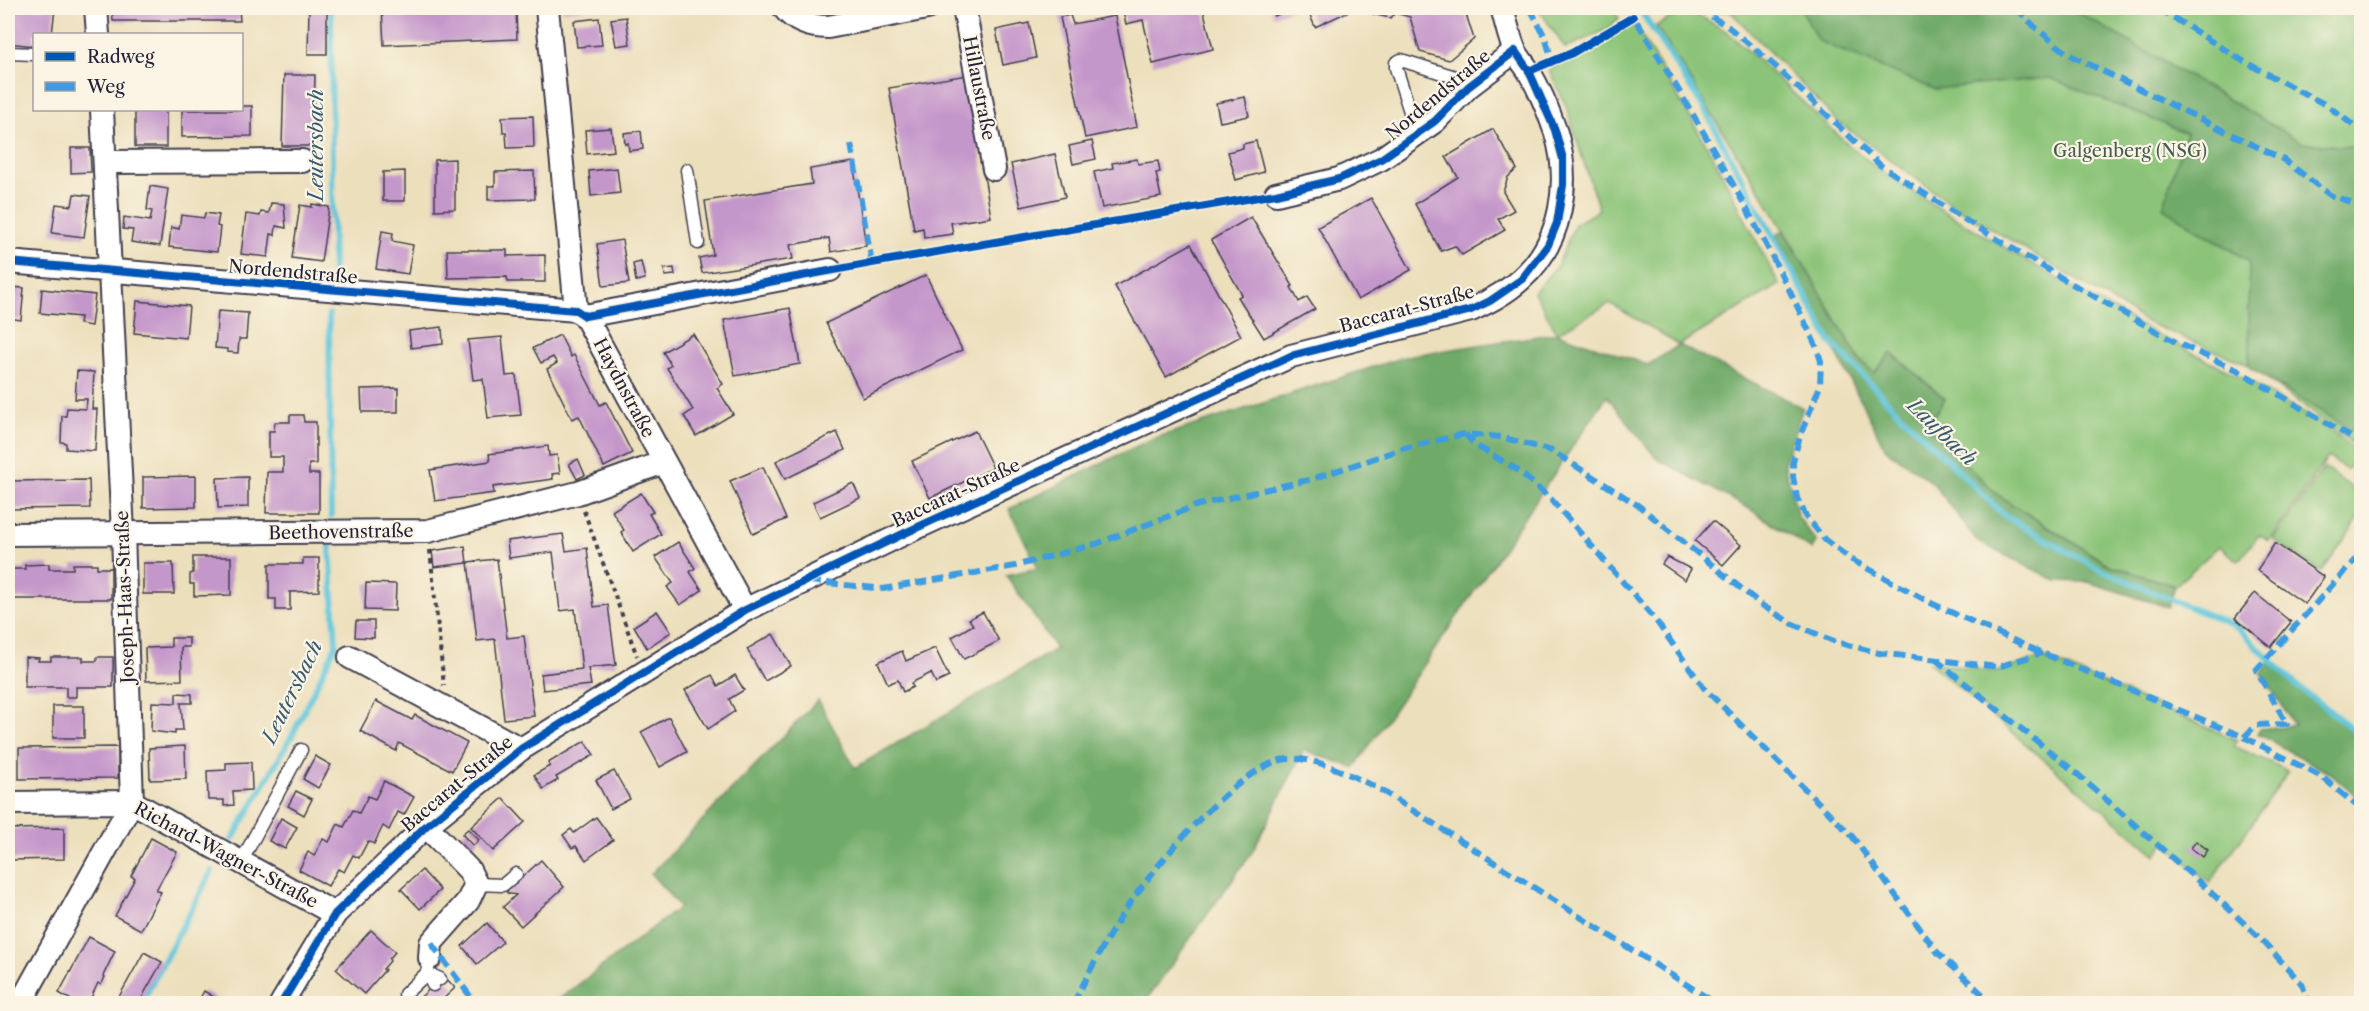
<svg xmlns="http://www.w3.org/2000/svg" width="2369" height="1011" viewBox="0 0 2369 1011" font-family="'Libre Caslon Text',serif">
<rect width="100%" height="100%" fill="#fcf5e5"/>
<filter id="ink" filterUnits="userSpaceOnUse"><feTurbulence type="fractalNoise" baseFrequency=".0167" numOctaves="2"/><feDisplacementMap in="SourceGraphic" scale="12" xChannelSelector="R" yChannelSelector="G"/><feConvolveMatrix kernelMatrix="1 2 1 2 8 2 1 2 1" color-interpolation-filters="sRGB"/></filter>
<filter id="wash" filterUnits="userSpaceOnUse"><feTurbulence type="fractalNoise" baseFrequency=".008" numOctaves="4" result="noise"/><feDisplacementMap in="SourceGraphic" scale="24" xChannelSelector="R" yChannelSelector="G"/><feGaussianBlur stdDeviation="1.35" result="paint"/><feColorMatrix in="noise" values="0 0 0 0 0 0 0 0 0 0 0 0 0 0 0 0 0 1.4 0 .05"/><feComposite in="paint" operator="in"/></filter>
<g filter="url(#wash)">
<rect width="100%" height="100%" fill="#ecdfbc"/>
<g fill="#8bc478" stroke="#56735a" stroke-width="1.5">
<path d="M1538,8H1614L1619,18L1608,29L1565,48Z"/>
<path d="M1708,8H2361V450L2249,365L2146,322L1957,208L1837,121L1730,11H1710Z"/>
<path d="M1687,9L1728,32L1852,148L1880,170L1945,212L2070,286L2158,335L2242,377L2327,427L2359,454L2347,470L2328,457L2269,541L2259,535L2238,561L2219,546L2175,586L2109,565L1999,496L1927,426L1945,399L1892,353L1874,373L1859,359L1764,197L1656,26Z"/>
<path d="M1625,24L1636,27L1711,152L1779,285L1679,345L1610,303L1557,333L1534,292L1557,266L1575,224L1599,210L1566,106L1549,70Z"/>
<path d="M2324,468L2361,494V515L2322,572L2273,539Z"/>
<path d="M2042,657L2237,740L2234,746L2289,771L2210,883L2165,843L2156,855L1929,662L1997,672Z"/>
</g>
<g fill="#70aa68" stroke="#496652" stroke-width="1.5">
<path d="M1801,8H2071L2303,143L2361,148V436L2249,367V261L2163,208L2186,133L2050,78L1934,89L1818,41Z"/>
<path d="M1784,231L1859,359L1874,373L1891,353L1945,399L1927,426L1999,496L2109,565L2175,586L2168,607L2088,582L2057,581L1978,542L1933,483L1885,448L1776,235Z"/>
<path d="M1557,333L1648,365L1679,345L1803,408L1784,463L1798,517L1816,541L1812,550L1750,509L1657,459L1607,396L1354,768L1304,750L1252,852L1144,1003H554L680,907L651,874L818,700L855,768L1056,649L1006,575L1038,568L1009,509L1149,440L1407,356Z"/>
<path d="M2269,663L2361,738V800L2334,776L2258,734L2260,729L2294,725L2261,673Z"/>
</g>
<g fill="none" stroke-linecap="round" stroke-linejoin="round">
<g stroke="#5dc5da" stroke-width="6">
<path d="M331,8L333,283"/>
<path d="M1639,8L1701,103L1830,341L1887,401L2005,516L2103,571L2237,627L2296,685L2362,736"/>
<path d="M329,314L331,516"/>
<path d="M232,840L292,736L336,645L330,547"/>
<path d="M141,1004L212,871"/>
</g>
</g>
<g id="blocks">
<g fill="#c497ca">
<path d="M8,8H55L52,34H34V46L8,43Z"/>
<path d="M112,8H239L240,21H113Z"/>
<path d="M309,8H327V54H308Z"/>
<path d="M382,8H516L517,39L384,45Z"/>
<path d="M562,8H584V9L563,11Z"/>
<path d="M1122,8H1203L1213,49L1153,64L1143,20L1126,24Z"/>
<path d="M1270,8H1295L1274,16Z"/>
<path d="M1307,8H1356L1315,27Z"/>
<path d="M1375,8H1464L1474,39L1449,60L1420,52L1410,17L1396,13L1390,18L1377,15L1373,14Z"/>
<path d="M1070,15L1073,24L1115,16L1137,127L1085,138L1060,17Z"/>
<path d="M626,17L630,44L616,46L611,19Z"/>
<path d="M599,18L602,45L577,47L574,21Z"/>
<path d="M1029,23L1036,58L1003,65L996,30Z"/>
<path d="M284,75H315L313,146H282Z"/>
<path d="M967,75L991,217L951,223L953,234L924,238L923,228L914,230L889,88Z"/>
<path d="M1245,97L1249,116L1220,122L1216,103Z"/>
<path d="M242,106H252V136L182,137V110H242Z"/>
<rect x="135" y="110" width="31" height="37"/>
<path d="M533,116L534,147L507,148L506,132H503L502,117Z"/>
<path d="M611,128L614,151L587,154L585,130Z"/>
<path d="M1493,129L1517,169L1508,177L1503,192L1514,210L1498,219L1505,230L1462,255L1455,246L1441,251L1415,204L1458,177L1446,157Z"/>
<path d="M641,131L643,149L629,151L628,143L625,144L624,133Z"/>
<path d="M1092,141L1096,159L1073,164L1069,146Z"/>
<path d="M1256,141L1264,172L1236,180L1228,152L1243,148V144Z"/>
<path d="M71,148H90L91,172L71,173Z"/>
<path d="M1055,154L1065,197L1021,207L1011,164Z"/>
<path d="M455,159V209L435,210V160Z"/>
<path d="M1137,159L1138,164L1158,161L1160,172L1156,173L1161,197L1102,208L1094,172L1113,168L1112,163Z"/>
<path d="M853,162L866,246L831,252L829,238L790,245L793,259L702,273L699,258L713,255L705,201L812,184L810,169Z"/>
<path d="M617,168L620,193L591,196L589,171Z"/>
<path d="M405,171V201H383V172Z"/>
<path d="M534,171L535,199L488,200V186H495V172Z"/>
<path d="M150,186L168,189L160,246L131,242L133,230L123,229L124,217L150,221L152,211L147,210Z"/>
<path d="M74,194L90,196L84,237L52,233L56,204L72,206Z"/>
<path d="M1371,198L1411,270L1358,300L1318,227Z"/>
<path d="M271,203L284,204L286,228L276,226L275,235L271,234L268,257L241,254L246,214L260,216L261,212L269,213Z"/>
<path d="M312,204L329,207L321,262L292,258L300,205L312,207Z"/>
<path d="M205,213L219,215L217,226L220,227L217,252L169,247L171,227L179,229L181,215L204,218Z"/>
<path d="M1251,217L1293,286L1291,287L1299,302L1307,297L1315,309L1264,338L1238,297L1242,295L1211,240Z"/>
<path d="M382,231L393,233L392,241L413,245L408,274L376,269Z"/>
<path d="M622,240L629,283L603,286L597,244Z"/>
<path d="M1191,244L1241,336L1166,377L1115,286Z"/>
<path d="M447,250H507V256L545,255V282H508L507,277L448,278Z"/>
<path d="M641,262L645,279L636,281L633,264Z"/>
<path d="M674,268L675,275L665,276L664,269Z"/>
<path d="M926,275L962,350L863,398L826,323Z"/>
<path d="M8,287L24,288L21,320L8,318Z"/>
<path d="M42,289L95,295L91,326L79,324L80,317L40,313Z"/>
<path d="M137,301L189,306L186,338L134,333Z"/>
<path d="M790,308L800,364L735,376L724,320Z"/>
<path d="M218,311L248,313L246,339H239L238,353L227,352V349L215,348Z"/>
<path d="M442,327L443,344L411,348L409,331Z"/>
<path d="M693,334L723,384L717,388L733,414L696,436L684,416L693,410L667,368L671,365L663,352Z"/>
<path d="M560,335L571,357L574,355L600,405L606,402L632,453L604,467L579,416L572,419L547,369L557,363L553,357L541,363L533,348Z"/>
<path d="M502,337L506,376L516,375L521,415L488,418L483,379L473,380L468,340Z"/>
<path d="M77,371L94,372L92,409H97L95,451L66,449V443L61,442L62,416H66L67,408L86,409L87,399H75Z"/>
<path d="M398,388V412H362L361,389Z"/>
<path d="M290,415H303L304,422H316V464H309V474H319V513H266L267,472H283V457H269V431H274L275,422H290Z"/>
<path d="M975,431L993,468L930,498L912,461Z"/>
<path d="M837,432L845,450L785,479L776,461Z"/>
<path d="M548,446L549,456L557,455L560,473L552,474L553,479L493,487L494,493L435,501L430,470L490,461L489,454Z"/>
<path d="M578,459L585,475L577,479L569,464Z"/>
<path d="M763,467L786,519L753,534L730,481Z"/>
<path d="M196,476V507L143,508V477Z"/>
<path d="M248,477V507L218,508L217,478Z"/>
<path d="M89,480L90,508L8,509V481Z"/>
<path d="M853,483L860,498L820,517L813,502Z"/>
<path d="M641,493L653,512L649,514L661,534L633,552L621,532L624,530L612,511Z"/>
<path d="M1713,521L1741,545L1723,565L1695,541Z"/>
<path d="M563,534L566,551L587,548L594,607L608,605L616,665L588,668L591,685L543,690L541,674L582,669L575,609L560,611L553,552L509,558L507,541Z"/>
<path d="M678,542L695,568L690,572L702,590L680,605L667,587L673,583L655,557Z"/>
<path d="M2275,543L2324,577L2305,604L2257,570Z"/>
<path d="M465,546L467,563L434,567L432,551Z"/>
<path d="M193,557H231V595L194,596V584H190V574L193,573Z"/>
<path d="M1667,557L1691,569L1685,580L1662,564Z"/>
<path d="M303,558H319V591L290,592V610H276V599H269V564H303Z"/>
<path d="M497,559L507,638L524,636L534,716L504,719L495,639L477,641L468,562Z"/>
<path d="M143,563H173L174,594H143Z"/>
<path d="M49,564V569H73V564H97V568H111V599H12V569H25V565Z"/>
<path d="M366,583L396,584L395,611L365,610Z"/>
<path d="M2255,593L2291,622L2271,647L2235,618Z"/>
<path d="M657,611L671,632L647,648L634,626Z"/>
<path d="M983,612L999,641L964,659L952,637L973,625L969,619Z"/>
<path d="M356,621H374V638L355,637Z"/>
<path d="M773,634L791,666L765,681L747,649Z"/>
<path d="M171,638H189V647H181L182,680L146,681L145,648L171,647Z"/>
<path d="M935,648L949,677L936,683L931,673L911,683L913,687L903,692L898,680L888,684L878,662L902,651L906,661Z"/>
<path d="M25,657L39,658L38,661H51V657H83V661H97V657H113V687H76V697H66V687H25Z"/>
<path d="M712,675L718,686L735,675L744,690L729,699L735,711L708,729L685,690Z"/>
<path d="M176,693L192,694V703H181L183,730H175V734L151,731L152,702L176,703Z"/>
<path d="M376,701L412,720L415,715L467,743L452,771L399,743L396,751L360,731Z"/>
<rect x="53" y="706" width="31" height="32"/>
<path d="M669,717L687,752L660,767L641,732Z"/>
<path d="M585,741L594,755L556,777L558,780L543,789L534,775L550,766L548,763Z"/>
<path d="M185,746L186,779L150,780L149,748Z"/>
<path d="M118,747V778L19,779V748Z"/>
<path d="M315,756L331,765L318,788L303,779Z"/>
<path d="M251,762L252,790L233,791L234,805L224,806V800H208L207,771L226,770V763Z"/>
<path d="M614,771L630,799L611,809L596,780Z"/>
<path d="M384,781L414,797L404,815L398,812L389,830L383,826L374,844L368,841L359,858L353,855L344,872L338,869L328,886L299,870L308,852L314,856L323,839L329,842L338,824L344,827L353,810L359,813L368,796L375,799Z"/>
<path d="M296,791L312,799L304,815L288,806Z"/>
<path d="M503,798L525,822L493,851L471,827Z"/>
<path d="M596,817L613,840L586,860L576,846L572,848L563,835L571,829L574,833Z"/>
<path d="M281,818L297,827L285,849L269,841Z"/>
<path d="M64,828V859L8,860V829Z"/>
<path d="M468,829L479,840L473,846L462,834Z"/>
<path d="M151,838L177,852L156,890L161,892L141,930L115,916L135,878L131,876Z"/>
<path d="M2196,841L2208,850L2203,857L2191,848Z"/>
<path d="M541,860L564,887L521,926L503,907L516,895L507,893L510,881L516,883Z"/>
<path d="M422,870L440,890L420,909L401,889Z"/>
<path d="M487,923L503,942L477,964L462,946Z"/>
<path d="M371,930L395,952L389,959L390,961L383,969L385,970L364,994L336,969Z"/>
<path d="M89,937L115,951L103,976L105,977L101,985L98,983L88,1004H78L59,993Z"/>
<path d="M144,952L162,962L146,990L139,1004H115Z"/>
<path d="M444,976L455,988L441,1001L444,1004H413Z"/>
<path d="M204,991L225,1004H197Z"/>
</g>
</g>
</g>
<g filter="url(#ink)">
<use href="#blocks" fill-opacity="0" stroke="#403e4e" stroke-width="1.5"/>
<g fill="none" stroke-linecap="round" stroke-linejoin="round">
<defs>
<g id="lane">
<path d="M8,53L34,54"/>
<path d="M1413,121L1396,68V63L1401,60L1474,83"/>
<path d="M687,170L698,243"/>
<path d="M241,862L301,750"/>
<path d="M476,884L503,885L516,874"/>
<path d="M433,985L427,973L440,979"/>
<path d="M405,994L427,973L430,958"/>
</g>
<g id="street">
<path d="M96,8L98,34"/>
<path d="M547,8L576,310L585,316L745,610"/>
<path d="M784,8C795,22 810,27 828,27L927,8"/>
<path d="M964,8L994,169"/>
<path d="M105,162L302,161"/>
<path d="M1276,194L1339,179L1381,159L1435,121L1468,87L1515,51"/>
<path d="M8,262L576,310"/>
<path d="M585,316L830,270"/>
<path d="M8,534L428,531L578,493L664,462"/>
<path d="M350,657L521,749"/>
<path d="M8,803L132,802L335,914"/>
<path d="M426,826L469,870L476,884L468,901L431,943L430,958"/>
<path d="M20,1004L132,802L123,533L102,110"/>
<path d="M281,1004L335,914L426,826L521,749L745,610L905,533L1291,356L1471,310C1488,302 1506,293 1521,279C1562,243 1571,183 1556,133C1549,112 1539,88 1528,70C1524,64 1519,58 1515,51C1509,38 1506,21 1502,8"/>
</g>
</defs>
<use href="#lane" stroke="#403e4e" stroke-width="15"/>
<use href="#street" stroke="#403e4e" stroke-width="26"/>
<g stroke="#403e4e" stroke-width="4" stroke-dasharray="4.5 4.5" stroke-linecap="butt">
<path d="M584,511L637,656"/>
<path d="M430,550L444,686"/>
</g>
<use href="#lane" stroke="#fff" stroke-width="12"/>
<use href="#street" stroke="#fff" stroke-width="22"/>
<g stroke="#3c9ce2" stroke-width="6" stroke-dasharray="12 6" stroke-linecap="butt">
<path d="M1530,8L1545,37L1552,60"/>
<path d="M1625,8L1636,20C1701,126 1764,233 1816,346L1821,361L1820,386L1800,436L1793,461V477L1797,498L1806,516L1825,540L1852,560L1933,604L2042,653L2244,737L2322,777L2362,810"/>
<path d="M1696,8L1726,25L1775,66L1880,165L1967,221L2065,280L2177,343L2237,370L2349,436L2362,445"/>
<path d="M2016,8L2036,28L2068,54L2284,160L2330,195L2362,206"/>
<path d="M2158,8L2243,61L2328,106L2362,132"/>
<path d="M851,144L872,263"/>
<path d="M1465,434L1475,445L1516,469L1551,499L1654,618L1704,688L1852,836L1938,953L1993,1004"/>
<path d="M809,581L883,589L1015,566L1096,544L1198,505L1312,479L1405,448L1465,434L1501,437L1552,451L1639,506L1763,606L1793,624L1836,642L1879,653L1998,667L2042,653"/>
<path d="M1935,659L2075,772L2204,886L2261,939L2302,984L2309,1004"/>
<path d="M2244,737L2256,725L2287,724L2256,670L2362,552"/>
<path d="M431,943L476,1004"/>
<path d="M1073,1004C1092,968 1110,929 1135,896C1163,857 1233,773 1281,760C1310,753 1349,775 1376,787L1717,1004"/>
</g>
<defs>
<g id="cycleway">
<path d="M1529,71L1572,53L1633,17"/>
<path d="M8,262L576,310L585,316L872,263L1276,194L1339,179L1381,159L1435,121L1468,87L1515,51L1529,71L1555,130L1563,159V185L1557,223L1548,245L1522,279L1490,301L1471,310L1291,356L905,533L745,610L521,749L426,826L335,914L281,1004"/>
</g>
</defs>
<use href="#cycleway" stroke="#fcf5e5" stroke-width="11"/>
<use href="#cycleway" stroke="#0057b8" stroke-width="8"/>
</g>
</g>
<g text-anchor="middle" dominant-baseline="central" stroke-width="4.5" stroke-linejoin="round" paint-order="stroke">
<g font-size="18" fill="#22223b" stroke="#fcf5e5">
<text transform="translate(979 88) rotate(79)">Hillaustraße</text>
<text transform="translate(1438 95) rotate(-40)">Nordendstraße</text>
<text transform="translate(293 272) rotate(5)">Nordendstraße</text>
<text transform="translate(1407 309) rotate(-15)">Baccarat-Straße</text>
<text transform="translate(624 388) rotate(62)">Haydnstraße</text>
<text transform="translate(956 493) rotate(-25)">Baccarat-Straße</text>
<text transform="translate(341 532) rotate(-1)">Beethovenstraße</text>
<text transform="translate(125 597) rotate(-92)">Joseph-Haas-Straße</text>
<text transform="translate(457 784) rotate(-40)">Baccarat-Straße</text>
<text transform="translate(226 855) rotate(28)">Richard-Wagner-Straße</text>
</g>
<g font-size="18" fill="#475b50" stroke="#fcf5e5">
<text x="2130" y="151">Galgenberg (NSG)</text>
</g>
<g font-size="20" font-style="italic" fill="#375b73" stroke="#fcf5e5">
<text transform="translate(316 145) rotate(-90)">Leutersbach</text>
<text transform="translate(1942 432) rotate(44)">Laufbach</text>
<text transform="translate(292 692) rotate(-64)">Leutersbach</text>
</g>
</g>
<rect width="2369" height="1011" fill="none" stroke="#fcf5e5" stroke-width="30"/>
<rect x="33" y="33" width="210" height="78" fill="#fcf5e5" stroke="#a5a1a1" stroke-width="1.5"/>
<rect x="45" y="52" width="30" height="9" fill="#0057b8" stroke="#a5a1a1" stroke-width="1.5"/>
<text x="87" y="63" font-size="18" fill="#22223b">Radweg</text>
<rect x="45" y="82" width="30" height="9" fill="#3c9ce2" stroke="#a5a1a1" stroke-width="1.5"/>
<text x="87" y="93" font-size="18" fill="#22223b">Weg</text>
</svg>
